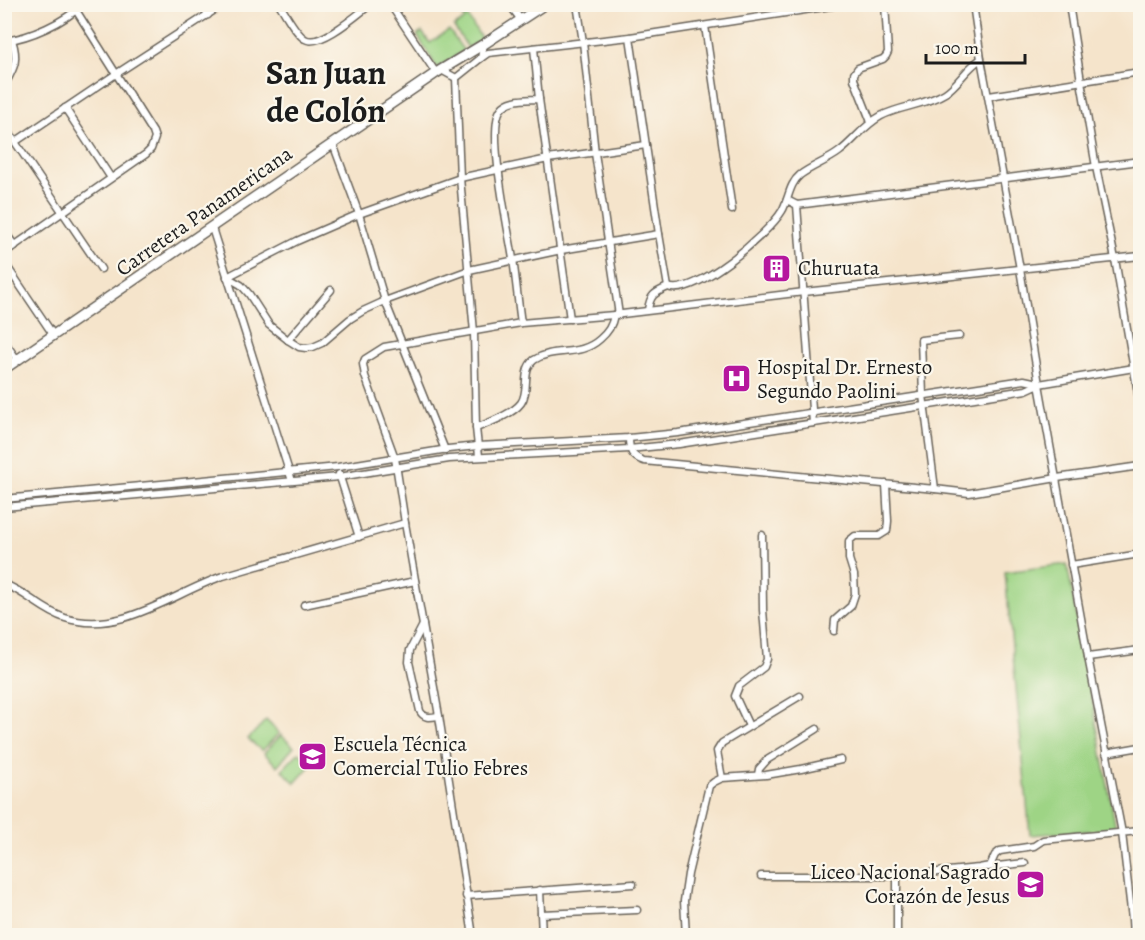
<svg xmlns="http://www.w3.org/2000/svg" width="1145" height="940" viewBox="0 0 1145 940" font-family="Alegreya,serif">
<rect width="100%" height="100%" fill="#fbf7ec"/>
<filter id="ink" filterUnits="userSpaceOnUse"><feTurbulence type="fractalNoise" baseFrequency=".0167" numOctaves="2"/><feDisplacementMap in="SourceGraphic" scale="12" xChannelSelector="R" yChannelSelector="G"/><feConvolveMatrix kernelMatrix="1 2 1 2 8 2 1 2 1" color-interpolation-filters="sRGB"/></filter>
<filter id="wash" filterUnits="userSpaceOnUse"><feTurbulence type="fractalNoise" baseFrequency=".008" numOctaves="4" result="noise"/><feDisplacementMap in="SourceGraphic" scale="24" xChannelSelector="R" yChannelSelector="G"/><feGaussianBlur stdDeviation="1.35" result="paint"/><feColorMatrix in="noise" values="0 0 0 0 0 0 0 0 0 0 0 0 0 0 0 0 0 1.4 0 .05"/><feComposite in="paint" operator="in"/></filter>
<g filter="url(#wash)">
<rect width="100%" height="100%" fill="#f5e4cb"/>
<g fill="#9ed485" stroke="#5d7850" stroke-width="1.5">
<path d="M464,11L482,39L468,48L454,27L465,19L461,13Z"/>
<path d="M449,30L464,51L437,68L417,35L422,32L430,43Z"/>
<path d="M1067,564L1116,829L1030,835L1005,572Z"/>
<path d="M266,720L279,733L262,751L248,739Z"/>
<path d="M281,735L294,747L277,766L264,753Z"/>
<path d="M299,752L312,764L295,783L282,770Z"/>
</g>
</g>
<g filter="url(#ink)">
<g fill="none" stroke-linecap="round" stroke-linejoin="round">
<defs>
<g id="street">
<path d="M202,4L208,15"/>
<path d="M279,4C286,14 296,34 305,39C320,48 358,14 371,4"/>
<path d="M390,4L436,73"/>
<path d="M509,4L521,20"/>
<path d="M577,4L583,42L595,153L619,315"/>
<path d="M973,4L981,59L1020,269L1039,384L1088,657L1122,833L1132,919L1133,936"/>
<path d="M1069,4L1081,81L1096,167L1115,259L1140,405"/>
<path d="M705,26L732,210"/>
<path d="M630,37L659,234L668,287"/>
<path d="M4,41C30,38 65,22 83,4"/>
<path d="M534,48L539,99L570,319"/>
<path d="M481,58L488,53L630,37L844,4"/>
<path d="M444,69L445,72L456,78L481,58L484,44"/>
<path d="M456,78L460,178L474,332L476,428L479,456"/>
<path d="M4,86C14,68 19,61 12,40"/>
<path d="M989,96L1140,72"/>
<path d="M65,108L111,178"/>
<path d="M871,122L854,79V74L858,68L883,59L886,56L888,52L885,4"/>
<path d="M4,124L15,142L101,269"/>
<path d="M15,142L116,74L224,4"/>
<path d="M333,144L359,214L385,301L445,450"/>
<path d="M787,200L797,205L1140,161"/>
<path d="M797,205L813,423"/>
<path d="M212,228L292,481"/>
<path d="M4,231L15,246"/>
<path d="M4,253L146,154L151,149L155,138L153,132L72,4"/>
<path d="M4,262L54,336"/>
<path d="M227,277L241,285L249,294L269,325L288,340L299,347L306,348L313,347L322,343L350,319L363,311L385,301L469,270L561,250L659,234"/>
<path d="M227,277L297,241L359,214L460,178L548,159L646,145"/>
<path d="M648,310C650,295 654,293 668,287C694,298 769,233 782,211C789,199 789,184 800,175C812,166 827,161 839,152C854,141 864,125 881,116C900,106 926,105 945,93C959,84 965,69 981,59"/>
<path d="M521,323C518,302 516,280 513,259C509,232 486,128 501,109C509,98 527,100 539,99"/>
<path d="M288,340L331,290"/>
<path d="M4,341L18,361"/>
<path d="M476,428C489,423 513,414 521,403C530,391 521,370 534,360C555,346 579,358 600,339C608,332 612,326 614,315"/>
<path d="M629,438C629,451 632,457 644,461L935,489L969,493L1057,478L1140,466"/>
<path d="M339,474L359,537"/>
<path d="M935,489L923,395L921,340L959,336"/>
<path d="M4,499L338,467L448,449L478,446L629,438L678,433L1024,380L1038,383"/>
<path d="M4,507L339,477L449,459L629,449L679,444L1026,390L1039,384L1140,367"/>
<path d="M1071,565L1140,554"/>
<path d="M4,584C26,592 43,611 65,618C121,636 173,593 223,576L405,523"/>
<path d="M304,605L415,581"/>
<path d="M423,625L410,650L409,662L420,711C424,719 431,717 439,716"/>
<path d="M834,631L835,620L851,606L855,594L854,575L849,559V541L855,536H879L887,531L888,521L886,484"/>
<path d="M1088,657L1140,650"/>
<path d="M749,726L735,696L739,686L764,667L767,659L763,610L762,535"/>
<path d="M1106,753L1140,747"/>
<path d="M758,775L759,769L767,760L817,729"/>
<path d="M722,778L717,751L722,743L800,696"/>
<path d="M988,867L1025,863"/>
<path d="M761,876H897L979,868L990,866L995,855L1000,851L1034,846L1043,840L1140,831"/>
<path d="M897,876V936"/>
<path d="M540,890L542,936"/>
<path d="M466,896L633,884"/>
<path d="M541,914L637,910"/>
<path d="M473,936L439,716L405,523L395,458L365,376L363,364L365,359L384,347L521,323L614,315L804,292L1140,256"/>
<path d="M686,936L684,901L688,874L709,786L714,782L722,778L766,775L801,769L841,760"/>
</g>
<path id="primary" d="M4,369L436,73L484,44L545,4"/>
<path id="highway" d="M4,934L7,936"/>
</defs>
<use href="#street" stroke="#686259" stroke-width="9"/>
<use href="#primary" stroke="#686259" stroke-width="12"/>
<use href="#highway" stroke="#686259" stroke-width="14"/>
<use href="#street" stroke="#fff" stroke-width="6"/>
<use href="#primary" stroke="#fff" stroke-width="9"/>
<use href="#highway" stroke="#fff" stroke-width="10"/>
</g>
</g>
<defs>
<symbol id="building-square" viewBox="-11 -11 22 22"><rect x="-9" y="-9" width="18" height="18" rx="4" fill="#b5179e" stroke="#fbf7ec"/><path d="M-4-6H4V6H1V3H-1V6H-4ZM-2.5-4.3h1.7v1.8h-1.7ZM.8-4.3h1.7v1.8H.8ZM-2.5-1h1.7V.8h-1.7ZM.8-1h1.7V.8H.8Z" fill="#fff"/></symbol>
<symbol id="hospital-square" viewBox="-11 -11 22 22"><rect x="-9" y="-9" width="18" height="18" rx="4" fill="#b5179e" stroke="#fbf7ec"/><path d="M-5-5h3v3.5h4V-5h3V5h-3V1.5h-4V5h-3Z" fill="#fff"/></symbol>
<symbol id="school-square" viewBox="-11 -11 22 22"><rect x="-9" y="-9" width="18" height="18" rx="4" fill="#b5179e" stroke="#fbf7ec"/><path d="M0-5L7-2L0 1L-7-2ZM-4 1L0 2.5L4 1V4Q0 6-4 4Z" fill="#fff"/></symbol>
</defs>
<g fill-rule="evenodd">
<use href="#building-square" x="760" y="252" width="33" height="33"/>
<use href="#hospital-square" x="720" y="362" width="33" height="33"/>
<use href="#school-square" x="296" y="740" width="33" height="33"/>
<use href="#school-square" x="1014" y="868" width="33" height="33"/>
</g>
<g text-anchor="middle" dominant-baseline="central" stroke-width="4.5" stroke-linejoin="round" paint-order="stroke">
<g font-size="21" fill="#1c1c1c" stroke="#fbf7ec">
<text transform="translate(204 211) rotate(-35)">Carretera Panamericana</text>
</g>
<g font-size="21" fill="#1c1c1c" stroke="#fbf7ec" text-anchor="start">
<text x="798" y="268">Churuata</text>
<text x="757" y="367">Hospital Dr. Ernesto<tspan x="757" dy="24">Segundo Paolini</tspan></text>
<text x="333" y="744">Escuela Técnica<tspan x="333" dy="24">Comercial Tulio Febres</tspan></text>
<text x="1010" y="872" text-anchor="end">Liceo Nacional Sagrado<tspan x="1010" dy="24">Corazón de Jesus</tspan></text>
</g>
<g font-size="33" font-weight="bold" fill="#1c1c1c" stroke="#fbf7ec">
<text x="326" y="72">San Juan<tspan x="326" dy="38">de Colón</tspan></text>
</g>
</g>
<rect width="1145" height="940" fill="none" stroke="#fbf7ec" stroke-width="24"/>
<path d="M926 54v9h99v-9" fill="none" stroke="#1c1c1c" stroke-width="3"/>
<text x="935" y="54" font-size="18" fill="#1c1c1c" stroke="#fbf7ec" stroke-width="4.5" paint-order="stroke">100 m</text>
</svg>
